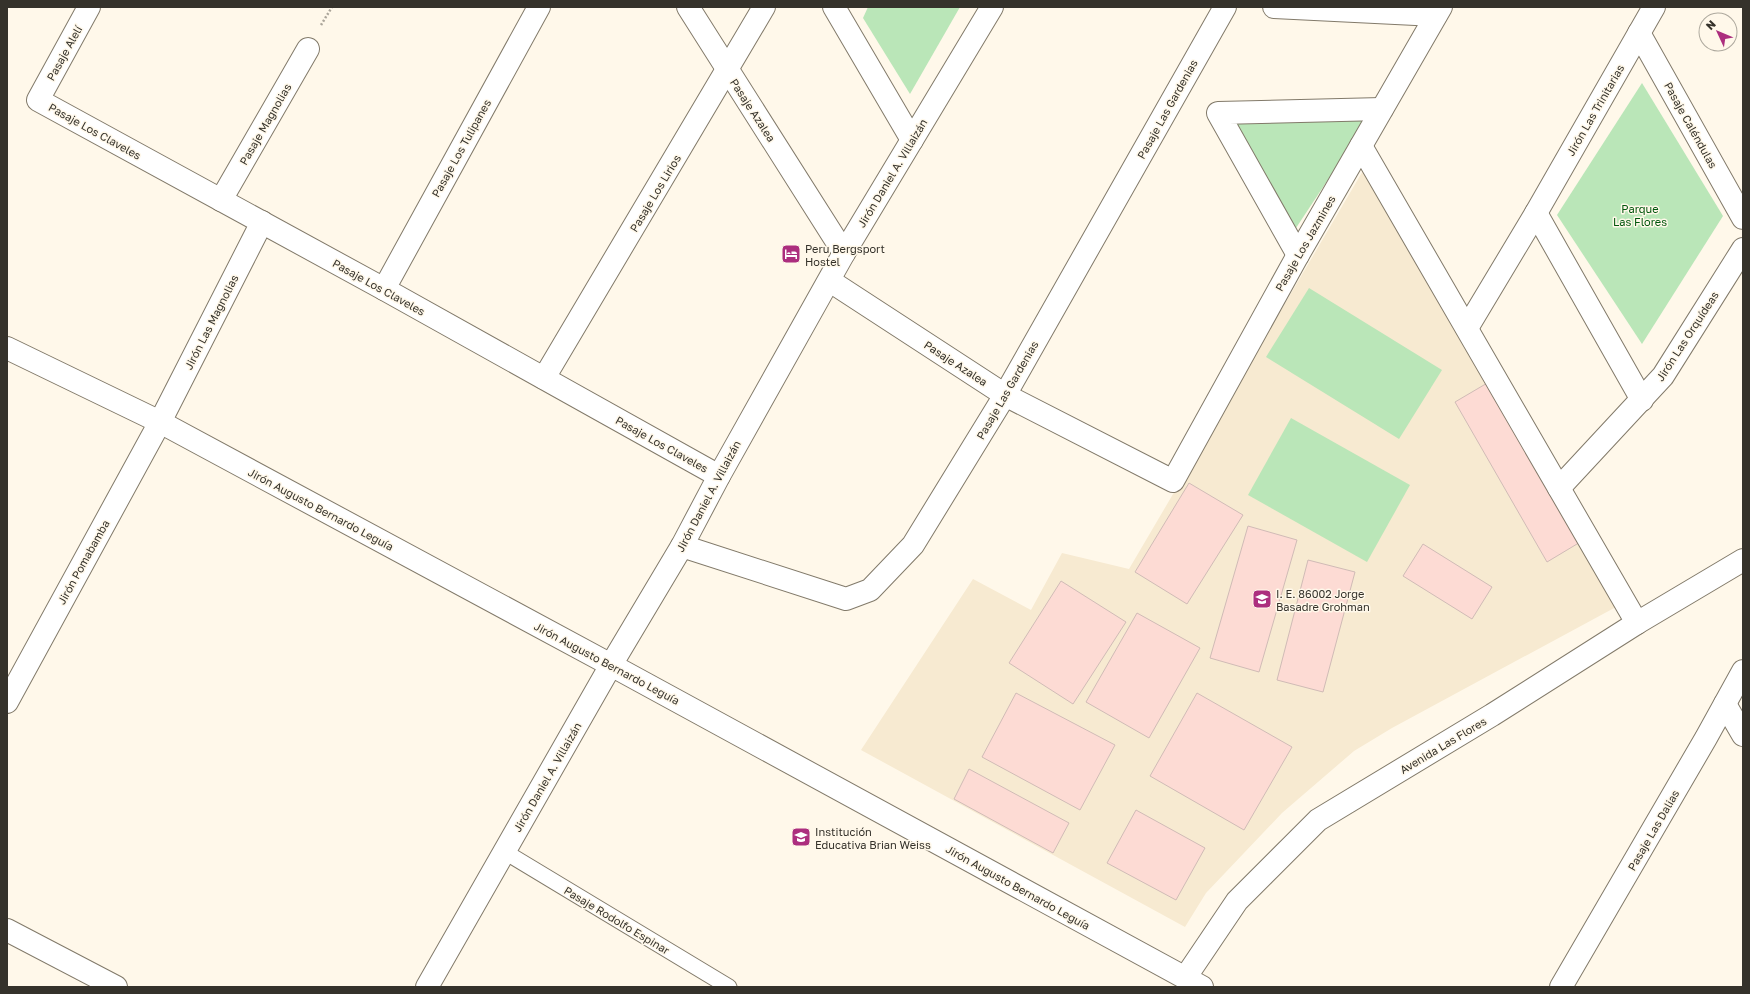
<svg xmlns="http://www.w3.org/2000/svg" width="1750" height="994" viewBox="0 0 1750 994" font-family="'Golos Text',sans-serif">
<rect width="100%" height="100%" fill="#fff8ea"/>
<path fill="#f7ead1" d="M1364,169L1616,607L1392,728L1354,751L1282,813L1206,893L1185,927L861,750L973,579L1031,610L1062,553L1129,569Z"/>
<g fill="#bae6b8">
<path d="M868,7H960L910,94L863,18Z"/>
<path d="M1642,83L1723,216L1642,344L1557,215Z"/>
<path d="M1370,116L1294,231L1229,119Z"/>
<path d="M1309,288L1442,370L1399,439L1266,357Z"/>
<path d="M1291,418L1410,485L1367,562L1248,495Z"/>
</g>
<g fill="#fddbd4" stroke="#d0bbb6">
<path d="M1489,382L1582,541L1547,562L1455,402Z"/>
<path d="M1189,483L1243,515L1187,604L1135,572Z"/>
<path d="M1248,526L1297,540L1259,672L1210,658Z"/>
<path d="M1423,544L1492,587L1472,619L1403,576Z"/>
<path d="M1308,560L1355,572L1323,692L1277,680Z"/>
<path d="M1061,581L1126,622L1073,704L1009,663Z"/>
<path d="M1137,613L1200,648L1149,738L1086,702Z"/>
<path d="M1016,693L1115,745L1080,810L982,757Z"/>
<path d="M1197,693L1292,747L1244,830L1150,776Z"/>
<path d="M969,769L1069,823L1053,853L954,799Z"/>
<path d="M1136,810L1205,848L1176,900L1107,863Z"/>
</g>
<g fill="none" stroke-linecap="round" stroke-linejoin="round">
<defs>
<path id="service" d="M505,852L729,987"/>
<g id="minor">
<path d="M89,7L38,100L384,289L719,476"/>
<path d="M688,7L844,253"/>
<path d="M834,7L912,140"/>
<path d="M1274,7L1436,15"/>
<path d="M1639,33L1743,218"/>
<path d="M1361,146L1637,623"/>
<path d="M221,200L308,49"/>
<path d="M1536,213L1642,400"/>
<path d="M1298,255L1218,113L1382,109"/>
<path d="M830,281L1005,395L1173,481L1298,255L1441,7"/>
<path d="M384,289L539,7"/>
<path d="M1467,328L1536,213L1654,7"/>
<path d="M544,378L764,7"/>
<path d="M1559,488L1663,376L1743,249"/>
<path d="M682,546L846,599L870,590L913,545L1005,395L1225,7"/>
<path d="M7,702L160,422L262,222"/>
<path d="M1725,704L1743,735"/>
<path d="M7,930L116,987"/>
<path d="M427,987L611,665L682,546L719,476L844,253L992,7"/>
<path d="M1561,987L1706,738L1743,671"/>
</g>
<path id="tertiary" d="M1185,978L1237,901L1318,820L1492,715L1637,623L1743,560"/>
<path id="secondary" d="M7,348L160,422L611,665L1202,987"/>
</defs>
<use href="#service" stroke="#827a6a" stroke-width="17"/>
<use href="#minor" stroke="#827a6a" stroke-width="24"/>
<use href="#tertiary" stroke="#827a6a" stroke-width="24"/>
<use href="#secondary" stroke="#827a6a" stroke-width="24"/>
<path stroke="#aba59a" stroke-width="2.5" stroke-dasharray="2 2" stroke-linecap="butt" d="M321,25L332,7"/>
<use href="#service" stroke="#fff" stroke-width="15"/>
<use href="#minor" stroke="#fff" stroke-width="22"/>
<use href="#tertiary" stroke="#fff" stroke-width="22"/>
<use href="#secondary" stroke="#fff" stroke-width="22"/>
</g>
<defs>
<symbol id="hotel-square" viewBox="-11 -11 22 22"><rect x="-9" y="-9" width="18" height="18" rx="4" fill="#ac2e7e" stroke="#fff8ea"/><path d="M-6-4.5h1.5V1H6V5H4.5V3h-9V5H-6ZM-4 0a1.8 1.8 0 1 1 3.6 0ZM.5 0V-2.5h3Q6-2.5 6 0Z" fill="#fff"/></symbol>
<symbol id="school-square" viewBox="-11 -11 22 22"><rect x="-9" y="-9" width="18" height="18" rx="4" fill="#ac2e7e" stroke="#fff8ea"/><path d="M0-5L7-2L0 1L-7-2ZM-4 1L0 2.5L4 1V4Q0 6-4 4Z" fill="#fff"/></symbol>
</defs>
<g fill-rule="evenodd">
<use href="#hotel-square" x="780" y="243" width="22" height="22"/>
<use href="#school-square" x="1251" y="588" width="22" height="22"/>
<use href="#school-square" x="790" y="826" width="22" height="22"/>
</g>
<g text-anchor="middle" dominant-baseline="central" stroke-width="3" stroke-linejoin="round" paint-order="stroke">
<g font-size="11" fill="#35322b" stroke="#fff8ea">
<text transform="translate(64 53) rotate(-61)">Pasaje Alelí</text>
<text transform="translate(1167 109) rotate(-61)">Pasaje Las Gardenias</text>
<text transform="translate(753 110) rotate(57)">Pasaje Azalea</text>
<text transform="translate(1595 110) rotate(-60)">Jirón Las Trinitarias</text>
<text transform="translate(265 124) rotate(-60)">Pasaje Magnolias</text>
<text transform="translate(1691 125) rotate(61)">Pasaje Caléndulas</text>
<text transform="translate(95 131) rotate(29)">Pasaje Los Claveles</text>
<text transform="translate(461 148) rotate(-61)">Pasaje Los Tulipanes</text>
<text transform="translate(892 173) rotate(-59)">Jirón Daniel A. Villaizán</text>
<text transform="translate(655 193) rotate(-59)">Pasaje Los Lirios</text>
<text transform="translate(1305 243) rotate(-60)">Pasaje Los Jazmines</text>
<text transform="translate(379 287) rotate(29)">Pasaje Los Claveles</text>
<text transform="translate(211 322) rotate(-63)">Jirón Las Magnolias</text>
<text transform="translate(1687 336) rotate(-57)">Jirón Las Orquídeas</text>
<text transform="translate(956 363) rotate(33)">Pasaje Azalea</text>
<text transform="translate(1007 390) rotate(-60)">Pasaje Las Gardenias</text>
<text transform="translate(662 444) rotate(29)">Pasaje Los Claveles</text>
<text transform="translate(708 496) rotate(-62)">Jirón Daniel A. Villaizán</text>
<text transform="translate(321 509) rotate(28)">Jirón Augusto Bernardo Leguía</text>
<text transform="translate(83 562) rotate(-61)">Jirón Pomabamba</text>
<text transform="translate(607 663) rotate(28)">Jirón Augusto Bernardo Leguía</text>
<text transform="translate(1443 745) rotate(-31)">Avenida Las Flores</text>
<text transform="translate(547 777) rotate(-60)">Jirón Daniel A. Villaizán</text>
<text transform="translate(1653 830) rotate(-60)">Pasaje Las Dalias</text>
<text transform="translate(1018 887) rotate(29)">Jirón Augusto Bernardo Leguía</text>
<text transform="translate(617 920) rotate(31)">Pasaje Rodolfo Espinar</text>
</g>
<g font-size="11" fill="#00560c" stroke="#fff8ea">
<text x="1640" y="208">Parque<tspan x="1640" dy="13">Las Flores</tspan></text>
</g>
<g font-size="11" fill="#35322b" stroke="#fff8ea" text-anchor="start">
<text x="805" y="248">Peru Bergsport<tspan x="805" dy="13">Hostel</tspan></text>
<text x="1276" y="593">I. E. 86002 Jorge<tspan x="1276" dy="13">Basadre Grohman</tspan></text>
<text x="815" y="831">Institución<tspan x="815" dy="13">Educativa Brian Weiss</tspan></text>
</g>
</g>
<rect width="1750" height="994" fill="none" stroke="#35322b" stroke-width="16"/>
<g transform="translate(1718 32) rotate(314)"><circle r="19" fill="#fff8ea" stroke="#aea99e"/>
<path d="M0-3L7 15L0 10L-7 15Z" fill="#ac2e7e"/>
<text y="-6" font-size="11" font-weight="bold" text-anchor="middle" fill="#35322b">N</text>
</g>
</svg>
